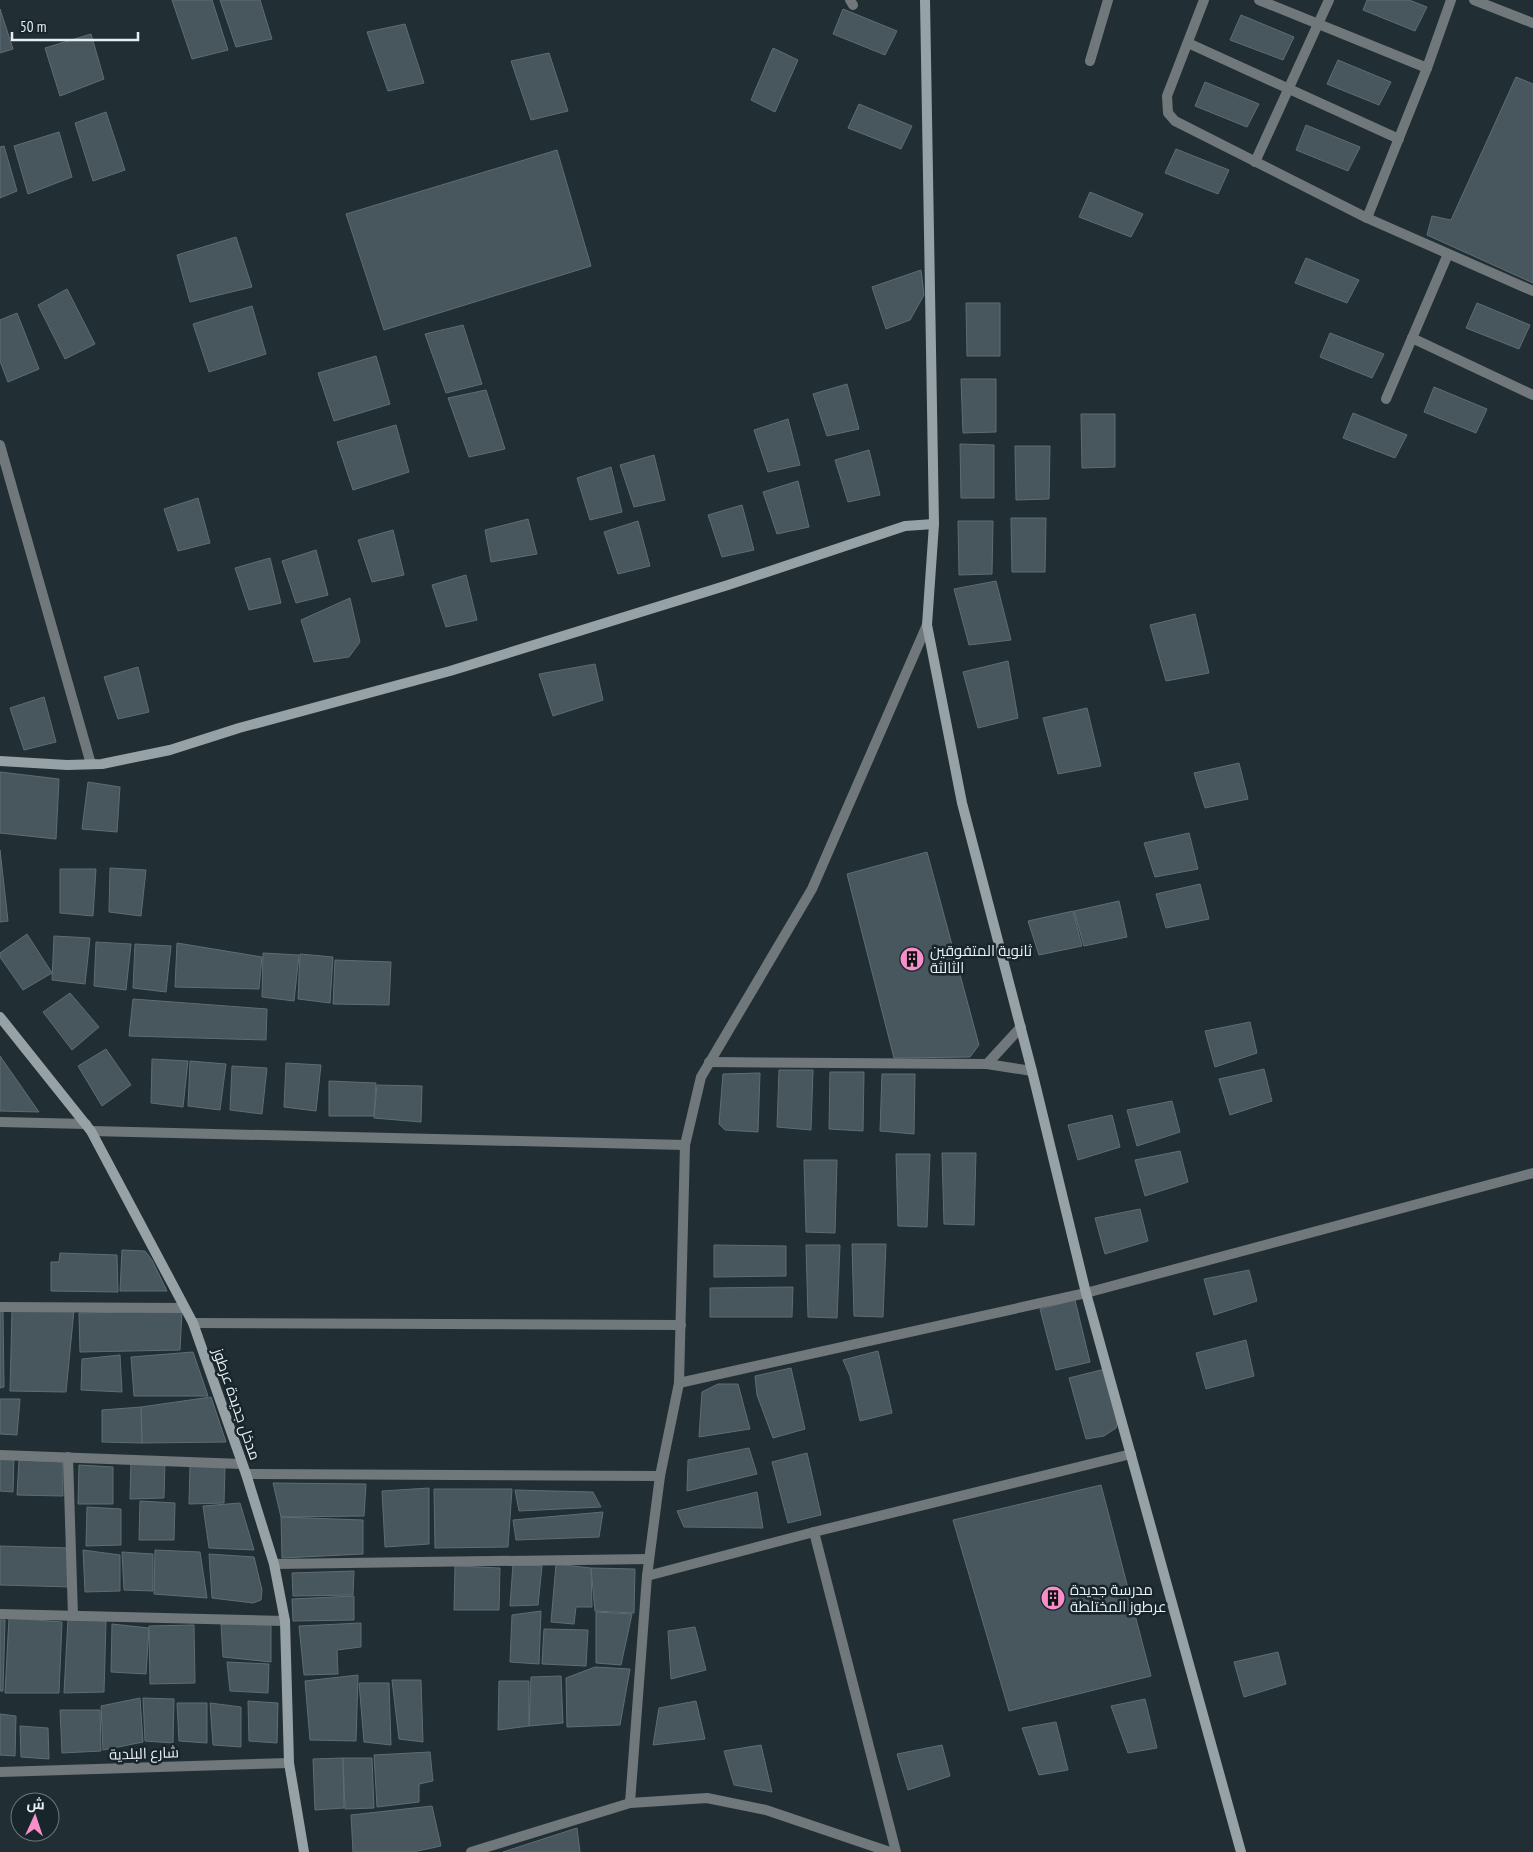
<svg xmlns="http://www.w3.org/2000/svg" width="1533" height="1852" viewBox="0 0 1533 1852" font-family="'PT Sans Narrow',Cairo,sans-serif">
<rect width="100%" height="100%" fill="#212f35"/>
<g fill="#48575e" stroke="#5e6d74">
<path d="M172,0H212L228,50L192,59Z"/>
<path d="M220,0H260L272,39L236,47Z"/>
<path d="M1367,0H1409L1427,7L1415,31L1363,10Z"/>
<path d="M0,9L13,49L0,53Z"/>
<path d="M843,9L897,31L885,55L833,34Z"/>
<path d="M1241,15L1294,37L1283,60L1230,40Z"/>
<path d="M405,24L424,83L388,91L367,32Z"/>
<path d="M91,34L104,79L60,96L45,48Z"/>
<path d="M773,48L798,60L775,112L751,100Z"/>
<path d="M549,53L568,111L531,120L511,61Z"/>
<path d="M1338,60L1391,82L1379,105L1327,84Z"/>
<path d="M1516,77L1533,84V283L1427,235L1432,216L1451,220Z"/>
<path d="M1205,82L1259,104L1247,127L1195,106Z"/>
<path d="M859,104L912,126L901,149L848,128Z"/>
<path d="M106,112L125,170L93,181L75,123Z"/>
<path d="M1306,125L1360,147L1348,171L1296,150Z"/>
<path d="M59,132L72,177L28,194L14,146Z"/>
<path d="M4,146L17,191L0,198V147Z"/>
<path d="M1176,149L1229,170L1218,194L1165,173Z"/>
<path d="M557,150L591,266L384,330L346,214Z"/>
<path d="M1090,192L1143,214L1131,237L1079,217Z"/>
<path d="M236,237L252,287L190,302L177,255Z"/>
<path d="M1306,258L1359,280L1347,303L1295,283Z"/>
<path d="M921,270L924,295L910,320L886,329L872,287Z"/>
<path d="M67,289L95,344L65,359L38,305Z"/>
<path d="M966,303H1000V356H967Z"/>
<path d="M1477,303L1530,325L1519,349L1466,328Z"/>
<path d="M252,306L266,354L209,372L193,324Z"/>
<path d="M17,313L39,369L8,382L0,361V320Z"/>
<path d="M463,325L482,384L446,393L425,334Z"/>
<path d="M1330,333L1384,354L1372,378L1320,357Z"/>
<path d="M376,356L390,404L334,421L318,373Z"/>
<path d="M961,379H996V432L963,433Z"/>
<path d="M847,384L859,429L827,436L813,394Z"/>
<path d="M1434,387L1487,409L1476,433L1424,412Z"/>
<path d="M486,390L505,449L469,457L448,398Z"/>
<path d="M1353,413L1407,435L1395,458L1343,438Z"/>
<path d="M1081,414H1115V467L1082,468Z"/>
<path d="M788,419L800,465L768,472L754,430Z"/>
<path d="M396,425L409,472L353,490L337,442Z"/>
<path d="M960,444L994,445V498H961Z"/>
<path d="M1015,446H1050L1049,499L1016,500Z"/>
<path d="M869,450L880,495L848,502L835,460Z"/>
<path d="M654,455L665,500L634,507L620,465Z"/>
<path d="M611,467L622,512L590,520L577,478Z"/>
<path d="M798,481L809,527L777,534L763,492Z"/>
<path d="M198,498L210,543L178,551L164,509Z"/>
<path d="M742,505L754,550L722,557L708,515Z"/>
<path d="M1011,518H1046L1045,572H1012Z"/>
<path d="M528,519L537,554L491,562L485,530Z"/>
<path d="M638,521L650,566L618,574L604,532Z"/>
<path d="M958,521H993L992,574L959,575Z"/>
<path d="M393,530L404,575L372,582L358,540Z"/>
<path d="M316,550L328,595L296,603L282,561Z"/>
<path d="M270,558L281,603L249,610L235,568Z"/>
<path d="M466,575L477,620L446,627L432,585Z"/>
<path d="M996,581L1011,640L969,645L954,589Z"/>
<path d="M350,598L360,642L349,657L314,662L301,620Z"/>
<path d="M1195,614L1209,673L1166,681L1150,625Z"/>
<path d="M1008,661L1018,718L978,728L963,672Z"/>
<path d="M595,664L603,700L553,716L539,674Z"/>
<path d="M138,667L149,712L118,719L104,677Z"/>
<path d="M44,697L56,742L24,750L10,708Z"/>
<path d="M1087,708L1101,766L1058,774L1043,718Z"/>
<path d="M1239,763L1248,799L1205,808L1194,773Z"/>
<path d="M0,772L59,779L56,839L0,833Z"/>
<path d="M88,782L120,787L117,832L82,829Z"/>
<path d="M1189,833L1198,869L1155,877L1144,843Z"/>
<path d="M0,850L8,921L0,922Z"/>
<path d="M927,852L979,1045L970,1057L894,1058L847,874Z"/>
<path d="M110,868L146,870L141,916L109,912Z"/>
<path d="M60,869H96L93,916L60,913Z"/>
<path d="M1200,884L1209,919L1166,928L1156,894Z"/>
<path d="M1119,901L1127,937L1084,946L1074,911Z"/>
<path d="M1073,911L1082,946L1039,955L1028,921Z"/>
<path d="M27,934L52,973L23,990L0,957V953Z"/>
<path d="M54,936L90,938L85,984L52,980Z"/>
<path d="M96,942L131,944L126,990L94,986Z"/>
<path d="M177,943L262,957L259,989L175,987Z"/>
<path d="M135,944L171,946L166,992L133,988Z"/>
<path d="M263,953L299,955L294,1001L262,997Z"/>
<path d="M300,954L333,957L330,1003L298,999Z"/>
<path d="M335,960L391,962L389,1005L333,1004Z"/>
<path d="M70,993L99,1027L72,1050L43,1012Z"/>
<path d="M133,999L267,1009L266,1040L129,1036Z"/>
<path d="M1250,1022L1257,1053L1215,1067L1205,1031Z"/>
<path d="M106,1049L131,1085L102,1106L78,1066Z"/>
<path d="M0,1056L39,1112L0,1111Z"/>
<path d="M152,1059L188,1061L183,1107L151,1103Z"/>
<path d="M190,1061L226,1064L220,1110L188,1106Z"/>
<path d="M286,1063L321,1065L316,1111L284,1107Z"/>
<path d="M232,1066L267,1068L262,1114L230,1110Z"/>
<path d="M1264,1069L1272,1101L1230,1115L1219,1079Z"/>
<path d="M779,1070H813L811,1130L777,1127Z"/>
<path d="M830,1072H864L863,1131L829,1129Z"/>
<path d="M760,1073L758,1132L725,1130L719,1124L723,1074Z"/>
<path d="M882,1074H915L914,1134L880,1131Z"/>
<path d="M329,1081L376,1083L374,1116H329Z"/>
<path d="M377,1085L422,1086L421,1122L374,1118Z"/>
<path d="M1172,1101L1180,1132L1137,1146L1127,1110Z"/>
<path d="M1112,1115L1120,1147L1078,1160L1068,1125Z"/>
<path d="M1180,1151L1188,1182L1145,1196L1135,1160Z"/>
<path d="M942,1153H976L974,1225L944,1224Z"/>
<path d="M896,1154H930L927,1227L898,1226Z"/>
<path d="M804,1160H837L835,1233L806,1232Z"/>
<path d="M1140,1209L1148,1241L1105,1254L1095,1218Z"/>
<path d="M852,1244H886L883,1317L854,1316Z"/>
<path d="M714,1245L786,1246V1276L714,1277Z"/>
<path d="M806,1245H840L837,1318L808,1317Z"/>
<path d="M122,1250L145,1251L152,1260L167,1291H120Z"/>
<path d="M60,1253L117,1255L118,1292L51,1291V1262H59Z"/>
<path d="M1249,1270L1257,1301L1214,1315L1204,1279Z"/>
<path d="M793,1287L792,1317H710V1288Z"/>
<path d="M1075,1300L1090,1362L1056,1370L1040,1309Z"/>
<path d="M0,1310H3L4,1387L0,1388Z"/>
<path d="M12,1310H74L66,1392L10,1391Z"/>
<path d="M182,1311L180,1350L80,1352L79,1313Z"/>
<path d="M1246,1340L1254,1376L1206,1389L1196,1353Z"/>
<path d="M878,1351L892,1413L860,1421L850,1376L843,1360Z"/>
<path d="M193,1352L208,1396H134L131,1357Z"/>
<path d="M120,1355L122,1392L81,1390L82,1359Z"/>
<path d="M791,1368L805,1429L773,1438L757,1395L755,1376Z"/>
<path d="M1105,1369L1118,1420L1116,1428L1104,1436L1086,1439L1069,1378Z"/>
<path d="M718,1384H738L750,1429L699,1437L702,1392Z"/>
<path d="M211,1397L226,1442L142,1443L141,1407Z"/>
<path d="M0,1399H20L17,1435L0,1434Z"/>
<path d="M141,1407L142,1443L102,1442V1410Z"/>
<path d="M749,1448L757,1474L687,1491L688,1460Z"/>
<path d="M807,1453L821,1515L788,1523L772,1462Z"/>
<path d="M0,1456L14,1457L13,1492L0,1491Z"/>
<path d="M19,1460L63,1462V1496L17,1495Z"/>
<path d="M131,1460L165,1462L164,1498L130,1499Z"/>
<path d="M79,1465L113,1467V1504H78Z"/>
<path d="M190,1465L225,1467L224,1503L189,1504Z"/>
<path d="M273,1483L366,1484L364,1516L281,1517Z"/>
<path d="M1101,1485L1151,1676L1009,1711L953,1520Z"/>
<path d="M429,1488V1544L385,1547L382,1491Z"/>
<path d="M434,1489H512L508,1547L435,1548Z"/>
<path d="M515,1490L593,1492L601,1507L519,1511Z"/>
<path d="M757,1492L763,1528L684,1527L677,1511Z"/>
<path d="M140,1501L175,1503L174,1540H139Z"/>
<path d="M240,1503L254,1550L209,1548L203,1506Z"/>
<path d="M87,1507L121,1509V1545L86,1546Z"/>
<path d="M603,1512L599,1537L516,1540L513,1520Z"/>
<path d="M281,1517L363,1520V1554L282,1558Z"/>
<path d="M0,1546L71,1548L72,1587L0,1585Z"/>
<path d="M83,1550L120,1555V1591L85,1592Z"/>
<path d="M155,1550L200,1552L207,1598L154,1594Z"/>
<path d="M122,1552L153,1554V1591L124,1590Z"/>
<path d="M209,1554L254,1557L262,1590L261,1600L253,1603L212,1598Z"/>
<path d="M513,1564L542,1566L538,1605L510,1606Z"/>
<path d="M556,1564L591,1568L592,1607H576L574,1624L551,1622Z"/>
<path d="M455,1566L500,1568L499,1610H454Z"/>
<path d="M591,1568L635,1569L634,1613L595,1611Z"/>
<path d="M354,1571L353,1595L293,1596L292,1573Z"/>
<path d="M354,1596V1620L293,1621L292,1599Z"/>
<path d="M541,1611L539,1664L510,1662L512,1615Z"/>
<path d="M596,1612L632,1614L621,1665L596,1663Z"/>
<path d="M9,1618L62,1622L59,1693H5Z"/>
<path d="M68,1619L106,1621L104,1692L64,1693Z"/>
<path d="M0,1620H5L3,1691H0Z"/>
<path d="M271,1623V1662L223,1657L221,1624Z"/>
<path d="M361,1623V1647L337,1650L338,1674L304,1675L299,1626Z"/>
<path d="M112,1624L149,1628L146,1674L111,1672Z"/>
<path d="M194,1625L195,1683L150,1684L149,1626Z"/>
<path d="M695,1627L706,1670L671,1679L668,1631Z"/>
<path d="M544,1629L588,1630L586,1666L542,1664Z"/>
<path d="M1278,1652L1286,1684L1244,1697L1234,1662Z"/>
<path d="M227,1662L269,1664L268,1693L230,1691Z"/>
<path d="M595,1667L630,1669L620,1725L567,1727L566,1678Z"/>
<path d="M358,1675L356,1741L310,1740L305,1681Z"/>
<path d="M561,1676L563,1723L529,1726L531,1677Z"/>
<path d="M392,1680H421L423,1742L399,1739Z"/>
<path d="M499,1681H529V1726L498,1730Z"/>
<path d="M359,1683H389L391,1745L364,1742Z"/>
<path d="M140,1698L143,1742L103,1750L101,1706Z"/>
<path d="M143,1698L174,1699L173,1743L145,1741Z"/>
<path d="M1145,1699L1157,1748L1128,1753L1111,1706Z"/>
<path d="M248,1701L278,1703L277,1743L249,1741Z"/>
<path d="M696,1701L705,1739L653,1745L659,1708Z"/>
<path d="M177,1703H207V1743L179,1741Z"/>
<path d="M210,1703L241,1707V1747L213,1745Z"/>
<path d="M60,1710H100L101,1751L62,1753Z"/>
<path d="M0,1714L16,1716L15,1756L0,1755Z"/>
<path d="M1056,1722L1068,1770L1039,1775L1022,1728Z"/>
<path d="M20,1726L48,1728L49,1759L21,1757Z"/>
<path d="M761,1745L772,1792L734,1785L724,1751Z"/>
<path d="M942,1745L950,1776L908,1790L897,1754Z"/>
<path d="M430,1752L433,1781L419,1784V1802L377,1807L374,1755Z"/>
<path d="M343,1758L344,1808L315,1810L313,1759Z"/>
<path d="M343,1758H372L374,1808L345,1809Z"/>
<path d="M432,1806L441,1846L413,1852H353L351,1815Z"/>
<path d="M577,1828L580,1852H503Z"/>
</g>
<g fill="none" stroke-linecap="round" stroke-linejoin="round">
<g stroke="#71787b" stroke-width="10">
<path d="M850,0L853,5"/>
<path d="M1204,0L1167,96L1168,113L1175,121L1367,218L1533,291"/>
<path d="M1259,0L1427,68"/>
<path d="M1474,0L1533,23"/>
<path d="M1188,43L1399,139"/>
<path d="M1090,61L1108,0"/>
<path d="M1255,162L1329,0"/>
<path d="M1367,218L1427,68L1451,0"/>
<path d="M1412,338L1533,395"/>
<path d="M1386,399L1448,254"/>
<path d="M0,445L91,764"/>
<path d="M709,1062L987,1064L1032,1071"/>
<path d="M987,1064L1021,1027"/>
<path d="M0,1122L86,1124"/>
<path d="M91,1131L685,1145"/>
<path d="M0,1307L184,1308"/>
<path d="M193,1323L681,1325"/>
<path d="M679,1383L1086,1293L1533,1173"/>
<path d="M0,1455L242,1464"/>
<path d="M68,1457L73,1616"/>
<path d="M246,1474L660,1476"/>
<path d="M814,1532L896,1852"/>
<path d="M274,1564L649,1559"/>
<path d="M647,1576L814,1532L1131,1454"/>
<path d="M0,1614L285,1621"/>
<path d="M0,1772L289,1763"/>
<path d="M630,1803L707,1798L766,1810L890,1852"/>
<path d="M471,1852L630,1803L647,1576L660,1476L679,1383L685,1145L701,1077L812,889L927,625"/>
</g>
<g stroke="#97a2a7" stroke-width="10">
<path d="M925,0L934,524L927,625L962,803L1032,1071L1086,1293L1241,1852"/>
<path d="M0,761L67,765L102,764L170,750L239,728L450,671L728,585L905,526L934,524"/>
<path d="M0,1017L91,1131L193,1323L246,1474L274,1564L285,1621L289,1763L304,1852"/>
</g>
</g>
<defs>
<symbol id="building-disc" viewBox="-11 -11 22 22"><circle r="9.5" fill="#f98fca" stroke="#18252b"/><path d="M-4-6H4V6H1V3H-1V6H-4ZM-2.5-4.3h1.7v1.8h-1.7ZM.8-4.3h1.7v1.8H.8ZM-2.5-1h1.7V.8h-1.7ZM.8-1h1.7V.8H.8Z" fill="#111"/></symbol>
</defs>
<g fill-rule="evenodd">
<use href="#building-disc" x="898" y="945" width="28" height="28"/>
<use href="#building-disc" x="1039" y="1584" width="28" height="28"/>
</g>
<g text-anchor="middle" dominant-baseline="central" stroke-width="5" stroke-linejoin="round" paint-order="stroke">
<g font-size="15" fill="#e7eff3" stroke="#18252b" text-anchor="start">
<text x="930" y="950">ثانوية المتفوقين<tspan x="930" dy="17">الثالثة</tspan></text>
<text x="1070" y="1589">مدرسة جديدة<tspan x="1070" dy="17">عرطوز المختلطة</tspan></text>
</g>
<g font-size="15" fill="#e7eff3" stroke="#18252b">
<text transform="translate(237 1404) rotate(71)">مدخل جديدة عرطوز</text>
<text transform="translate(144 1753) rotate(-2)">شارع البلدية</text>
</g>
</g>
<g transform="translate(35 1817) rotate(3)"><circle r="24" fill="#18252b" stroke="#6b767b"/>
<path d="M0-4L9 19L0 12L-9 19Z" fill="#f98fca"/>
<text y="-8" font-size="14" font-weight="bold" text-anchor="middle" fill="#e7eff3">ش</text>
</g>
<path d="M12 32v8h126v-8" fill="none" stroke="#e7eff3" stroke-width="2.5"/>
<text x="20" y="32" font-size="15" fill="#e7eff3" stroke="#18252b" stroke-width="4" paint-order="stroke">50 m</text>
</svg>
